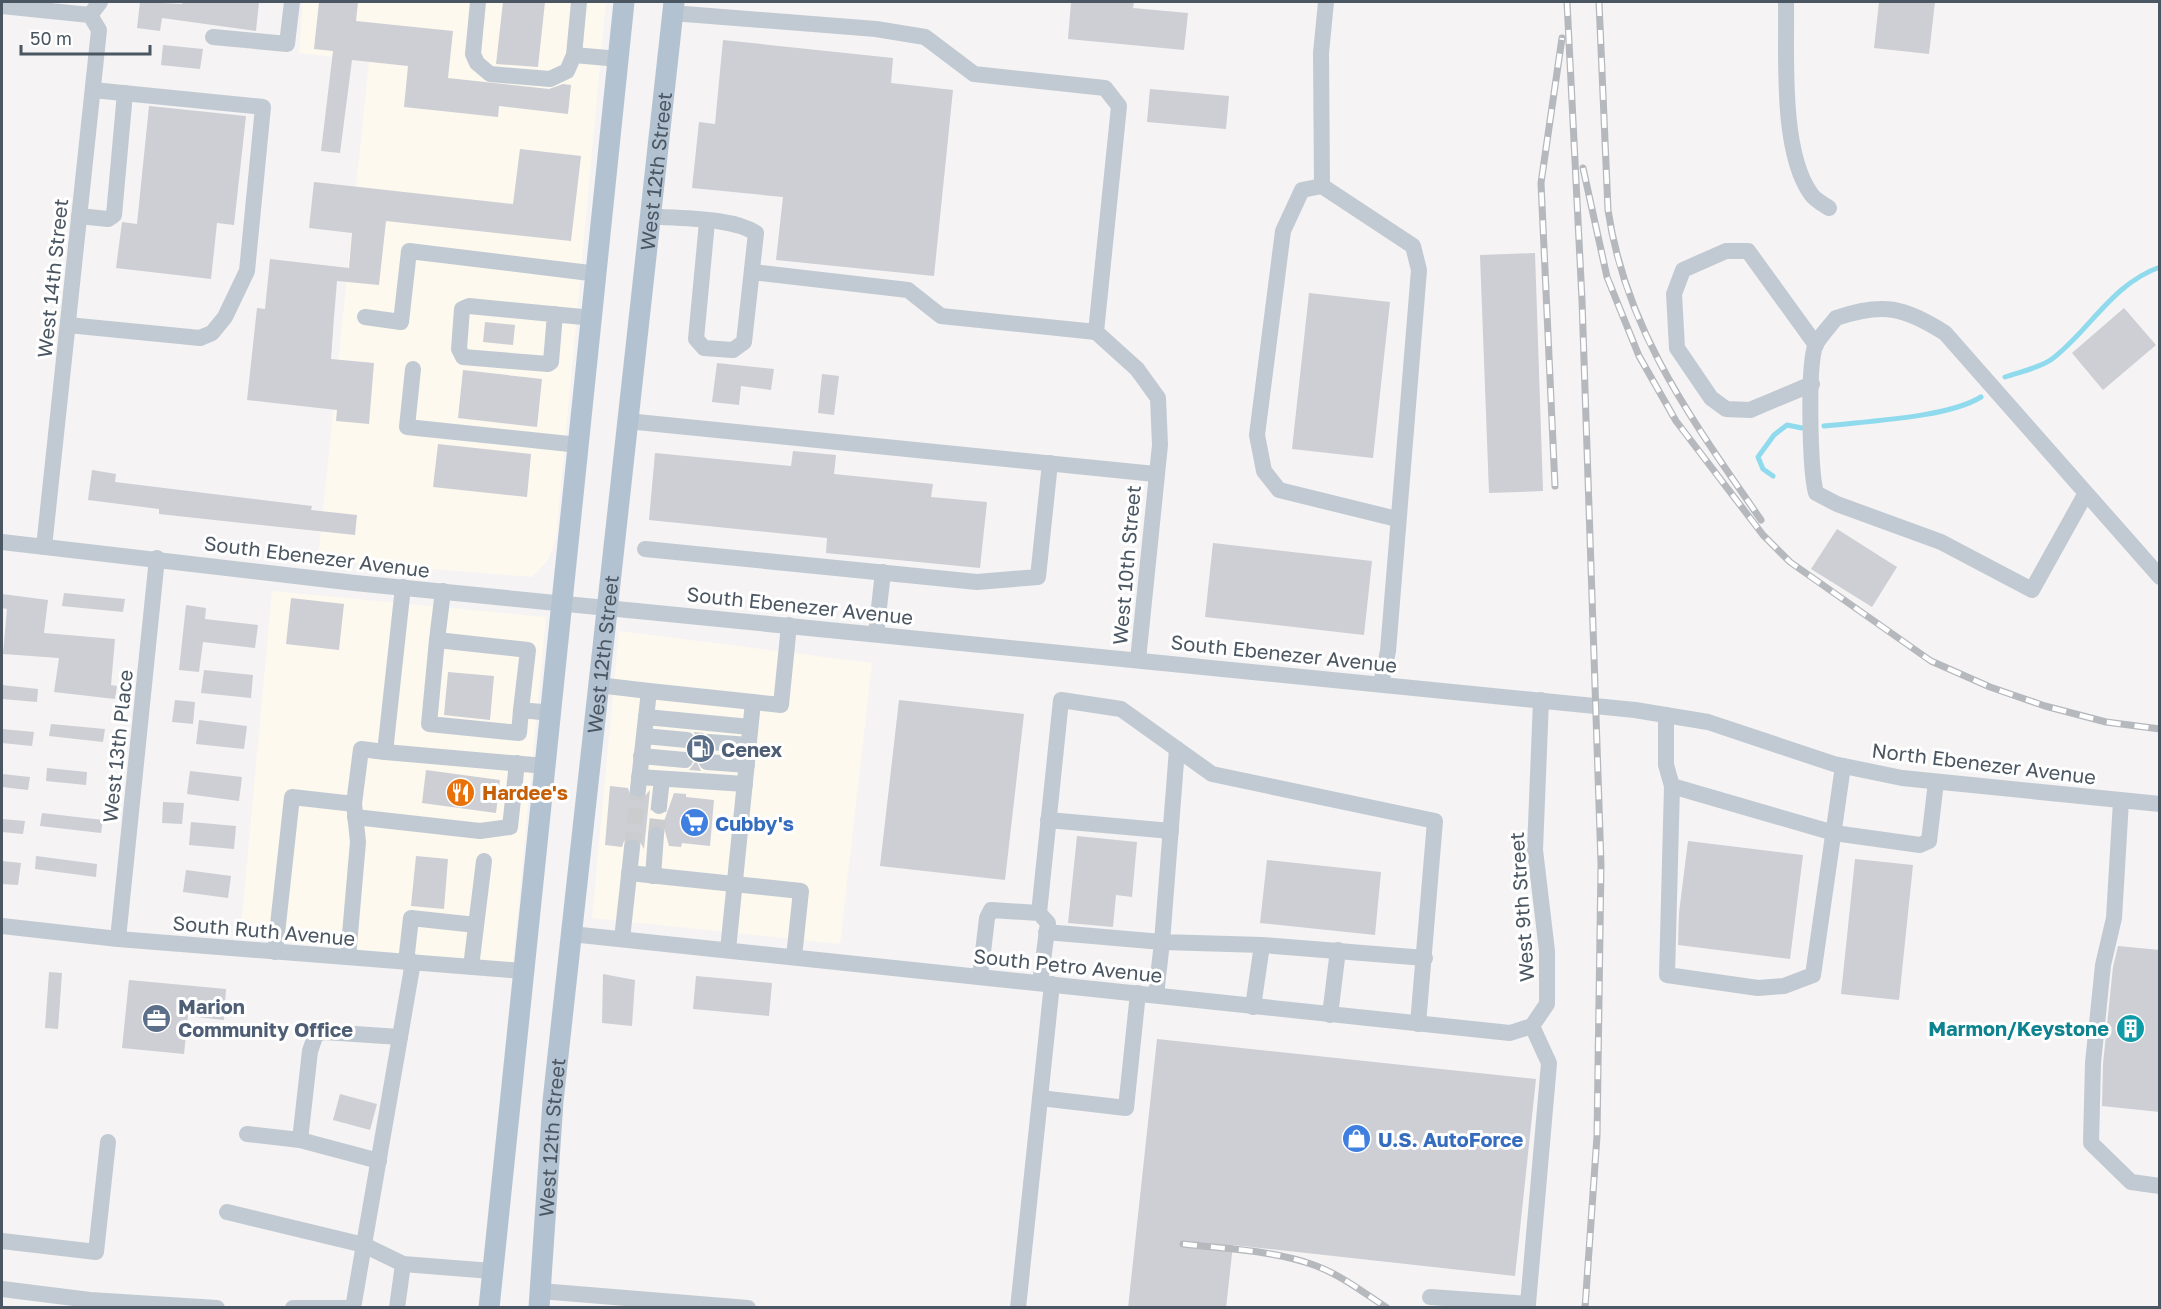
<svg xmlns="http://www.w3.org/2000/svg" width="2161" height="1309" viewBox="0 0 2161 1309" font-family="'Golos Text',sans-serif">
<rect width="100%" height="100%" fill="#f5f3f3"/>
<g fill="#fdf9ef">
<path d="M303,2H606L556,539L548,560L532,577L318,560L369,61L299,53Z"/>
<path d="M272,591L546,617L513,964L240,938Z"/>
<path d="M619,631L872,663L840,944L592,918Z"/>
</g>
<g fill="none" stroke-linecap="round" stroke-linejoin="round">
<g stroke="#90daee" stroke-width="5">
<path d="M2005,377C2019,372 2040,368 2052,359C2090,330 2112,284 2160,267"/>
<path d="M1824,426C1867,421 1947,418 1981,397"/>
<path d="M1773,476L1763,469L1758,457L1774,435L1787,425L1802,428"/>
</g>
</g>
<g fill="#cdcfd5">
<path d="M140,2L182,4L183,2H259L256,31L162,18L160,31L137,28Z"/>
<path d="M319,2H358L356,21L453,31L448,78L549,89L563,84L571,85L568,114L499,106L498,117L404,107L408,66L352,60L340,153L321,151L333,51L314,49Z"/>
<path d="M503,2H545L538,67L496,64Z"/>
<path d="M1071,2H1134L1133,8L1188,13L1184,50L1068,39Z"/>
<path d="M1879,2H1935L1929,54L1874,48Z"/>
<path d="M723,40L893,58L891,83L953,90L934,276L776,260L783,197L692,188L699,122L715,124Z"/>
<path d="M163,45L203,49L200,69L161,65Z"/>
<path d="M1150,89L1229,96L1226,129L1147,122Z"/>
<path d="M149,106L246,116L234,225L217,223L211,279L116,268L122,222L137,224Z"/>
<path d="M520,149L581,156L571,241L386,221L379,285L337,281L334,317L331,359L374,363L369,424L336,421L337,410L247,400L257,308L265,309L270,259L349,268L352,233L309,228L314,182L513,204Z"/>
<path d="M1535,253L1543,491L1489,493L1480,255Z"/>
<path d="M1309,293L1390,302L1373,458L1292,449Z"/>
<path d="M2124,308L2156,345L2103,390L2072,353Z"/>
<path d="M485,322L515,325L513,345L483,342Z"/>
<path d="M717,363L774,369L771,390L741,386L739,405L712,402Z"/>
<path d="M463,370L542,379L537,427L458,418Z"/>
<path d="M822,374L839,376L834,415L818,413Z"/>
<path d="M438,444L531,454L527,497L433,487Z"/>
<path d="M793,451L836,455L834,474L933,484L931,497L987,502L980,568L826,553L827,538L649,520L655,453L791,466Z"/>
<path d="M92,470L116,474L115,482L312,506L311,510L357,515L355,535L159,514V509L88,500Z"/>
<path d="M1837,529L1897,567L1872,607L1811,569Z"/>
<path d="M1213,543L1372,561L1364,635L1205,617Z"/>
<path d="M64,593L125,599L123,612L62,606Z"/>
<path d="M2,594L48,600L44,633L115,639L111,685L117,686L115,699L54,692L59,658L3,654L7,609L2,608Z"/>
<path d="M291,598L344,604L339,650L286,644Z"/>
<path d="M186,605L206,608L205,619L258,625L255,648L203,642L199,672L179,670Z"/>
<path d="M204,670L253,675L251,698L201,693Z"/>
<path d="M448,672L494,676L490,720L444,715Z"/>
<path d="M2,685L38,689L37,702L2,699Z"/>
<path d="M175,700L195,702L193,724L172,722Z"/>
<path d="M899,700L1024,714L1005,880L880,866Z"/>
<path d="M199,720L247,726L244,749L196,744Z"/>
<path d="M51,724L105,729L103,742L49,736Z"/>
<path d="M2,729L34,732L32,746L2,743Z"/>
<path d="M694,732L704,733L699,742L700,747L706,752L699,756L697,762L701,771L689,770L695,762L694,755L688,750L695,747L697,742Z"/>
<path d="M47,768L87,772L86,785L46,781Z"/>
<path d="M426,770L500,780L496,813L422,803Z"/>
<path d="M190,771L242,777L239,801L187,794Z"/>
<path d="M2,774L30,777L28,790L2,787Z"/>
<path d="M610,786L628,788L631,797L637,799L643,798L650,790L644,849L639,840L633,838L624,841L622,847L605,845Z"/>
<path d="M674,793L686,794V797L714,800L710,846L682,843L681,847L669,846L663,824Z"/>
<path d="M163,802L184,803L182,824L162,823Z"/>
<path d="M42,813L103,820L101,833L40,826Z"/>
<path d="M2,819L25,821L23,834L2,832Z"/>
<path d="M191,822L236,826L234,849L189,845Z"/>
<path d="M1077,836L1137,842L1132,897L1116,895L1113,927L1068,923Z"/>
<path d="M1688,841L1803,855L1790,959L1678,945L1679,913Z"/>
<path d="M36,856L97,864L96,877L35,869Z"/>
<path d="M416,856L448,859L444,909L411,906Z"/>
<path d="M1855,859L1913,865L1899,1000L1841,994Z"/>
<path d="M1267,860L1381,872L1375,935L1260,923Z"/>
<path d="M2,861L21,863L18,885L2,884Z"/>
<path d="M186,870L231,876L228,898L183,892Z"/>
<path d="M2118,946L2160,950V1112L2102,1106L2103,1064L2113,967Z"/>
<path d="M49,972L62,973L58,1029L45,1028Z"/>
<path d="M603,974L635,980L632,1026L602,1023Z"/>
<path d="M696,976L772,983L769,1016L693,1009Z"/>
<path d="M129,980L226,989L224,1020L188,1016L184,1054L122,1048Z"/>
<path d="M1157,1039L1536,1079L1515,1276L1233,1245L1226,1308H1128Z"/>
<path d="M340,1094L377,1104L370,1130L333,1120Z"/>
</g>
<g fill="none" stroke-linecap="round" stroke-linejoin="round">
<g stroke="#caccce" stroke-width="16" stroke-dasharray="16 8" stroke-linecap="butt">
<path d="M656,835L659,806"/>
<path d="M632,848L638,789"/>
</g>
<g stroke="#c1cad2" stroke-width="16">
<path d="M478,2L473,54L477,63L490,74L550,79L567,71L574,55L579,2"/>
<path d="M1786,2C1787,54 1780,151 1811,194C1815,200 1823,204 1829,208"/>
<path d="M2,6L90,15"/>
<path d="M672,13L876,29L925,37L974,74L1105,88L1119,106L1096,332L1137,369L1158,398L1160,445L1138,660"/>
<path d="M90,15L100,2"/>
<path d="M213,37L287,44L292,2"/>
<path d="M574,55L619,59"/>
<path d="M1322,186L1321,53L1326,2"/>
<path d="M79,216L108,219L114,215L125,93"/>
<path d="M649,216C680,219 731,217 756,233L744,342L733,350L704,348L696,339L707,222"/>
<path d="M752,272L908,290L941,316L1096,332"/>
<path d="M555,314L551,362L548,364L463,357L459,349L462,309L469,306L593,318"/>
<path d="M365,317L401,322L409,251L598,274"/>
<path d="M68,325L200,338L212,333L225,317L247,271L263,107L93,90"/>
<path d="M413,369L407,427L579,445"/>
<path d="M1812,384L1750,410L1726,409L1711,398L1677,348L1674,294L1683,270L1726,251H1748L1816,345"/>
<path d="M627,421L1155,474"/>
<path d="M2086,493L2032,590L1941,542L1837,504L1816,493C1810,471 1807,363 1816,344C1821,335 1830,326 1836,318C1883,302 1904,307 1945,333L2160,577"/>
<path d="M2,542L355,583L1635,710L1708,722L1834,764L1902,778L2160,804"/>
<path d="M44,547L99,30L90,15"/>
<path d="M645,549L977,582L1038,577L1050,463"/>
<path d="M403,587L385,752L545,766"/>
<path d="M443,591L437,640L528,650L521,710L551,713"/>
<path d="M876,634L883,572"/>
<path d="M437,640L429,724L519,733L521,710"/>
<path d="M1381,684L1388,651L1419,270L1413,246L1322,186L1302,190L1283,231L1257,435L1264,471L1279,490L1397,519"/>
<path d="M598,685L649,691L638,789"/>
<path d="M649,691L753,702L728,950"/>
<path d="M753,702L781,705L789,625"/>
<path d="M1666,715V765L1672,786L1834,833L1920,845L1929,841L1936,782"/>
<path d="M646,717L750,727"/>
<path d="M644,736L687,740"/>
<path d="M709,742L749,745"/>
<path d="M1177,749L1162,942L1262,945L1253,1007"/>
<path d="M641,756L685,760"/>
<path d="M707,762L747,765"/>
<path d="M639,777L745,784"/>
<path d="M1672,786L1667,975L1758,988L1784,986L1813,975L1843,766"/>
<path d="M2121,801L2114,918L2103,965L2093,1063L2091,1143L2131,1182L2160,1186"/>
<path d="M659,806L662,779"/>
<path d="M355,817L480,831L510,827L517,763"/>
<path d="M1048,820L1171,831"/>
<path d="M629,873L801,891L794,957"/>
<path d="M653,876L656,835"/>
<path d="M1039,913L1061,700L1121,709L1212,774L1435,821L1418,1024"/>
<path d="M2,926L118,939L523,971"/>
<path d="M1046,932L1162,942L1156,995"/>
<path d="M571,934L1510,1033L1532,1026L1547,1004V951L1535,850L1541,700"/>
<path d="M118,939L157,558"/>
<path d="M622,939L632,848"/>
<path d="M1262,945L1425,958"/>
<path d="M275,952L292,797L354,804"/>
<path d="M348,957L358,842L354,804L361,749L385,752"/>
<path d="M406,962L411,918L476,925"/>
<path d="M471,967L484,861"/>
<path d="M980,977L987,918L991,910L1039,913L1048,923L1040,983"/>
<path d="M1330,1015L1338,950"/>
<path d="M1040,1098L1126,1108L1138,993"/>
<path d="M247,1134L300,1140L379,1161"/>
<path d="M300,1140L310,1051L316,1034L324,1032L400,1037"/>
<path d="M227,1212L364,1245L403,1264L492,1271"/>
<path d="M2,1241L96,1252L108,1142"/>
<path d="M2,1289L90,1300L217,1308"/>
<path d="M540,1291L748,1308"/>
<path d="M1430,1297L1528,1304L1549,1063L1532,1026"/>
<path d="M293,1308H353L413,962"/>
<path d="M397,1308L403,1264"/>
<path d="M1018,1308L1052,984"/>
</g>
<g stroke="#b3c2d1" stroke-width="21">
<path d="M489,1308L624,2"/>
<path id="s1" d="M539,1308L553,1101L674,2"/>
</g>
<defs>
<g id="rail">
<path d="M1567,2L1582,300L1601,864L1597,1136L1585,1308"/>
<path d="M1599,2L1608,210C1626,332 1693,421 1761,520"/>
<path d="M1583,168L1607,277L1639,356L1676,421L1763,535L1790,562L1931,661L1990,687L2045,706L2106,722L2160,729"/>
<path d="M1555,486L1541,183L1562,38"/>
<path d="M1183,1244C1226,1249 1270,1250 1311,1264C1338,1273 1363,1292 1387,1308"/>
</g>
</defs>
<use href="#rail" stroke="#b5b8bd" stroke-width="7"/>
<use href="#rail" stroke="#fff" stroke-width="4.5" stroke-dasharray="14" stroke-linecap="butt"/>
</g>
<defs>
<symbol id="fuel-disc" viewBox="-11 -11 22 22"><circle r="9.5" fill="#5c6f8a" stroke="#fff"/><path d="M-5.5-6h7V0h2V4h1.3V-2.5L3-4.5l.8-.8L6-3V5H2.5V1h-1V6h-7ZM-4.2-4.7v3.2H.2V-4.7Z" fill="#fff"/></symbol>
<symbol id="restaurant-disc" viewBox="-11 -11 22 22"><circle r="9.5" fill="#e8710a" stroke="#fff"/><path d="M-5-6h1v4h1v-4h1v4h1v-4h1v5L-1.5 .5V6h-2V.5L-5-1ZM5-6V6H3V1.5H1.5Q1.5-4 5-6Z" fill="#fff"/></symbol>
<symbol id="supermarket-disc" viewBox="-11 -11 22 22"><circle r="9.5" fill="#3f7fe0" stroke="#fff"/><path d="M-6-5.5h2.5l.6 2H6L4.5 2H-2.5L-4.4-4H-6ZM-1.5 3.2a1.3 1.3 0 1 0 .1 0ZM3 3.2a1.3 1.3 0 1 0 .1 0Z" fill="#fff"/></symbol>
<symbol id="office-disc" viewBox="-11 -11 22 22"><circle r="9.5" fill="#5c6f8a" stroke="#fff"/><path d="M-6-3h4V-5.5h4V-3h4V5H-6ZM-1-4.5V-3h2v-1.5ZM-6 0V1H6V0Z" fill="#fff"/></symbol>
<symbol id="building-disc" viewBox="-11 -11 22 22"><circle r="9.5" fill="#0f9aa8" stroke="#fff"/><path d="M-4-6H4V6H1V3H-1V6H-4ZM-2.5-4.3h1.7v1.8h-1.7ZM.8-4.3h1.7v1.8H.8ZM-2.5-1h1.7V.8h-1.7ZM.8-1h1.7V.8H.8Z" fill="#fff"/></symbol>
<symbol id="shop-disc" viewBox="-11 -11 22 22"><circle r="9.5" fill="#3f7fe0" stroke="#fff"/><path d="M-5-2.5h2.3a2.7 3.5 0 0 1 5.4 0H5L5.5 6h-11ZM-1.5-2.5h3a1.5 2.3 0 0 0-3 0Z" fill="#fff"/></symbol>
</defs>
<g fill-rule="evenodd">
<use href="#fuel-disc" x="684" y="732" width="33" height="33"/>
<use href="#restaurant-disc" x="444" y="776" width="33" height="33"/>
<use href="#supermarket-disc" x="678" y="806" width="33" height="33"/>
<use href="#office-disc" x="140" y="1002" width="33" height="33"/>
<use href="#building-disc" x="2114" y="1012" width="33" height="33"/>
<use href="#shop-disc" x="1340" y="1122" width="33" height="33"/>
</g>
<g text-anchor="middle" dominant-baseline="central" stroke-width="6" stroke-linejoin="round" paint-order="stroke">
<g font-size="20" fill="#4a5661" stroke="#fff">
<text stroke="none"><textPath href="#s1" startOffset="1143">West 12th Street</textPath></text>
<text transform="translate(52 278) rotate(-84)">West 14th Street</text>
<text transform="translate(317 556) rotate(7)">South Ebenezer Avenue</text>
<text transform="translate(1126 565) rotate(-85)">West 10th Street</text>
<text transform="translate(800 605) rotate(6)">South Ebenezer Avenue</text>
<text transform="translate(1284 653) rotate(6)">South Ebenezer Avenue</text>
<text stroke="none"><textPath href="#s1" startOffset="657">West 12th Street</textPath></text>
<text transform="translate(117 746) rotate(-84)">West 13th Place</text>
<text transform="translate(1984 763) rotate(7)">North Ebenezer Avenue</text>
<text transform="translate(1521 907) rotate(-94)">West 9th Street</text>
<text transform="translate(264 930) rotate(5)">South Ruth Avenue</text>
<text transform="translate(1068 965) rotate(6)">South Petro Avenue</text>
<text stroke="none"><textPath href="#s1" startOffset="171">West 12th Street</textPath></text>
</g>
<g font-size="20" font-weight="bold" fill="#4e5e75" stroke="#fff" text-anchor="start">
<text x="721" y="749">Cenex</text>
<text x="178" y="1006">Marion<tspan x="178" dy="23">Community Office</tspan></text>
</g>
<g font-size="20" font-weight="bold" fill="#c56008" stroke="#fff" text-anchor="start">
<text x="482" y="792">Hardee's</text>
</g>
<g font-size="20" font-weight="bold" fill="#366cbe" stroke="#fff" text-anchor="start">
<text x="715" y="823">Cubby's</text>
<text x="1378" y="1139">U.S. AutoForce</text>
</g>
<g font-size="20" font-weight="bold" fill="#0d838f" stroke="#fff" text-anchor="end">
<text x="2109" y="1028">Marmon/Keystone</text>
</g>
</g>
<rect width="2161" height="1309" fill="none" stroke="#4a5661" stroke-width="6"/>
<path d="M21 45v9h129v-9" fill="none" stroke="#4a5661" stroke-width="3"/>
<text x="30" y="45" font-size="18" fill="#4a5661" stroke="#ffffff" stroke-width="4.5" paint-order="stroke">50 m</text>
</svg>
